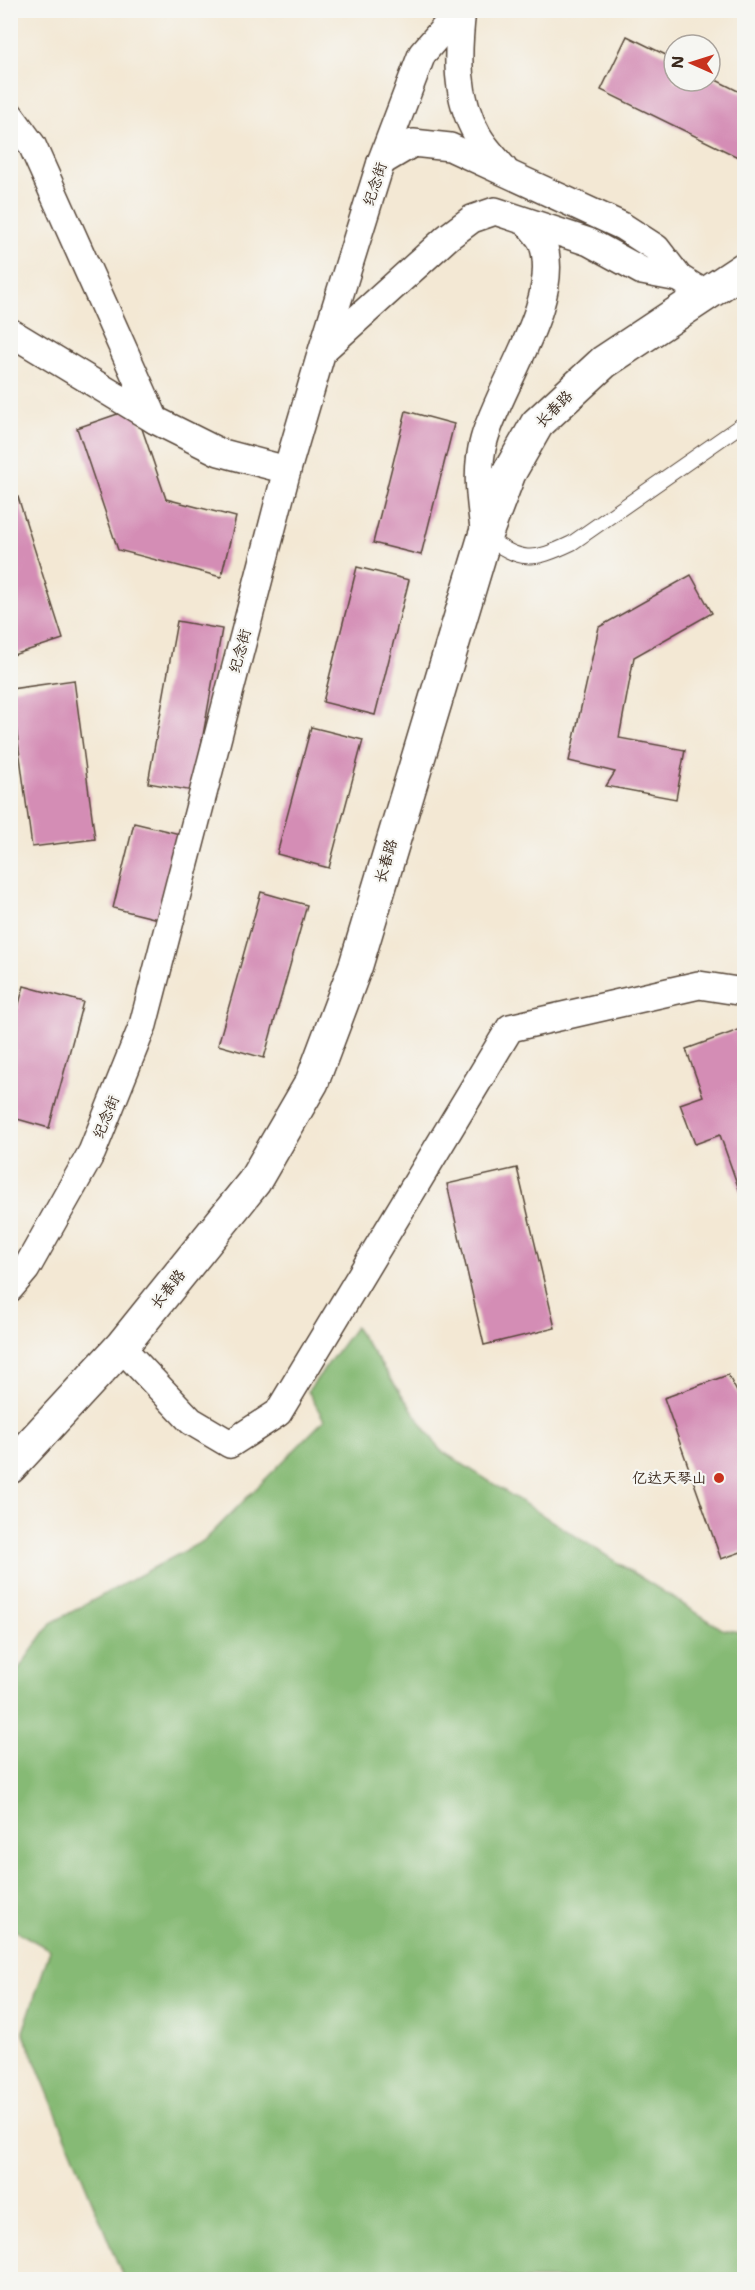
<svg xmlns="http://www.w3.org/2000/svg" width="755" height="2290" viewBox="0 0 755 2290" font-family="'Shantell Sans','LXGW WenKai TC',sans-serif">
<rect width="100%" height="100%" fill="#f6f6f2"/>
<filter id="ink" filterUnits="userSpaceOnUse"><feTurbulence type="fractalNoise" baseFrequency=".0167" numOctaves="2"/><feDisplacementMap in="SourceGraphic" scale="12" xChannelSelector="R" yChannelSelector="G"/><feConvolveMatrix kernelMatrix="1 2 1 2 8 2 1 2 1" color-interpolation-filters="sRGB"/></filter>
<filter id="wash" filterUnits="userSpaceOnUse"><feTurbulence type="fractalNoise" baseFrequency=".008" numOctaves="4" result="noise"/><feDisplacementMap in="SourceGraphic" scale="24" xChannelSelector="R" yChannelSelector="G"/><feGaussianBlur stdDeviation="1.35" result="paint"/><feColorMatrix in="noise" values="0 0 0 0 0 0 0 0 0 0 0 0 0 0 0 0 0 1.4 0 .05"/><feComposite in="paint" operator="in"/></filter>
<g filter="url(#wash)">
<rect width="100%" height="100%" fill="#f3e8d4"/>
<path fill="#86ba75" stroke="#60724a" stroke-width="1.5" d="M355,1327L440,1450L722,1629L744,1633V2279H124L23,2032L50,1950L11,1928V1680L51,1623L205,1540L324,1420L308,1391Z"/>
<g id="blocks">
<g fill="#d48db5">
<path d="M627,36L674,59V81H710V77L744,94V160L601,90Z"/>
<path d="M135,408L166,499L236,517L221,577L118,550L77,428Z"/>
<path d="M406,411L454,424L421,555L373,543Z"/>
<path d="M18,497L63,639L10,656V499Z"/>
<path d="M357,567L409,580L375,715L323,702Z"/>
<path d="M691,575L712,613L634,657L619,738L685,750L676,799L606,786L615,772L569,761L599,627Z"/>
<path d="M177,621L222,629L193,791L148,783Z"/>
<path d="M74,680L95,839L32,847L11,689Z"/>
<path d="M311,727L363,740L329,868L277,854Z"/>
<path d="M134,823L180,834L158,919L113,908Z"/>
<path d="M261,892L307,905L264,1058L218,1045Z"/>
<path d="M24,986L83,1002L49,1128L10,1117V1036Z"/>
<path d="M744,1028V1191L740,1192L720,1135L695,1144L680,1104L703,1096L686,1049Z"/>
<path d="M517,1168L555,1328L484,1345L447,1184Z"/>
<path d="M728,1375L744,1405V1551L721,1559L664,1398Z"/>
</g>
</g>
</g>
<g filter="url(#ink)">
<use href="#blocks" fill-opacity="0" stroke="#574639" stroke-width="1.5"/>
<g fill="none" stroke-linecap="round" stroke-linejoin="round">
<defs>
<path id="service" d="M485,536C521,562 532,562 572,543L744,423"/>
<g id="minor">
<path d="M462,10C457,54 455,97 478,136C485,148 495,158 504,169"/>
<path d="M10,115L32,145L155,420L219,452L287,470"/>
<path d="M381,162L413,143L450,147L622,226L656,248L679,278"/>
<path d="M10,332L155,420"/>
<path d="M323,350L448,237L472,219L495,211L589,242L642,271L679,278L705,294"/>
<path d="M485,536C481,505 475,471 484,440C499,385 562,301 543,244C540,236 532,229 527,222"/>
<path d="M10,1288L26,1269L92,1152L143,1025L287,470L322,351L381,162L422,54L460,10"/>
<path d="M121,1347L191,1421L230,1444L278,1413L510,1028L699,985L744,992"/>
</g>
<path id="primary" d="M10,1467L121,1347L254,1182L312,1082L356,965L485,536L509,473L537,424L604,362L744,269"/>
</defs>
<use href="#service" stroke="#574639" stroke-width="16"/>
<use href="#minor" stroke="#574639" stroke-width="30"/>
<use href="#primary" stroke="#574639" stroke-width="36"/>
<use href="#service" stroke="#fff" stroke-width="14"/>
<use href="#minor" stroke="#fff" stroke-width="27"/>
<use href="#primary" stroke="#fff" stroke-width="33"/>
</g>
</g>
<circle fill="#c8321e" stroke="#f6f6f2" stroke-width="2" cx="719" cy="1478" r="6"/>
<g text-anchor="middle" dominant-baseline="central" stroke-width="4.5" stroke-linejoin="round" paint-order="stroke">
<g font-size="15" fill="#3b2a1e" stroke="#f6f6f2">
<text transform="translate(375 184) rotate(-72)">纪念街</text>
<text transform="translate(554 409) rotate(-45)">长春路</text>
<text transform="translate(240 651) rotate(-75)">纪念街</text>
<text transform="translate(386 861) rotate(-74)">长春路</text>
<text transform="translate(106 1117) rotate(-68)">纪念街</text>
<text transform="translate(168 1289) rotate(-51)">长春路</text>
</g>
<g font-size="15" fill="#3b2a1e" stroke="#f6f6f2" text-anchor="end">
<text x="707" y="1478">亿达天琴山</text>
</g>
</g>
<rect width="755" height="2290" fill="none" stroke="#f6f6f2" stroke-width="36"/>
<g transform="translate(692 63) rotate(273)"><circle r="28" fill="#f6f6f2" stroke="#aba49d" stroke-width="1.5"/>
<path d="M0-4.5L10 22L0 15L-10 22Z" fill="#c8321e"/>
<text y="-9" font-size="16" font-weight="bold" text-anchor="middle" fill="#3b2a1e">N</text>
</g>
</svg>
